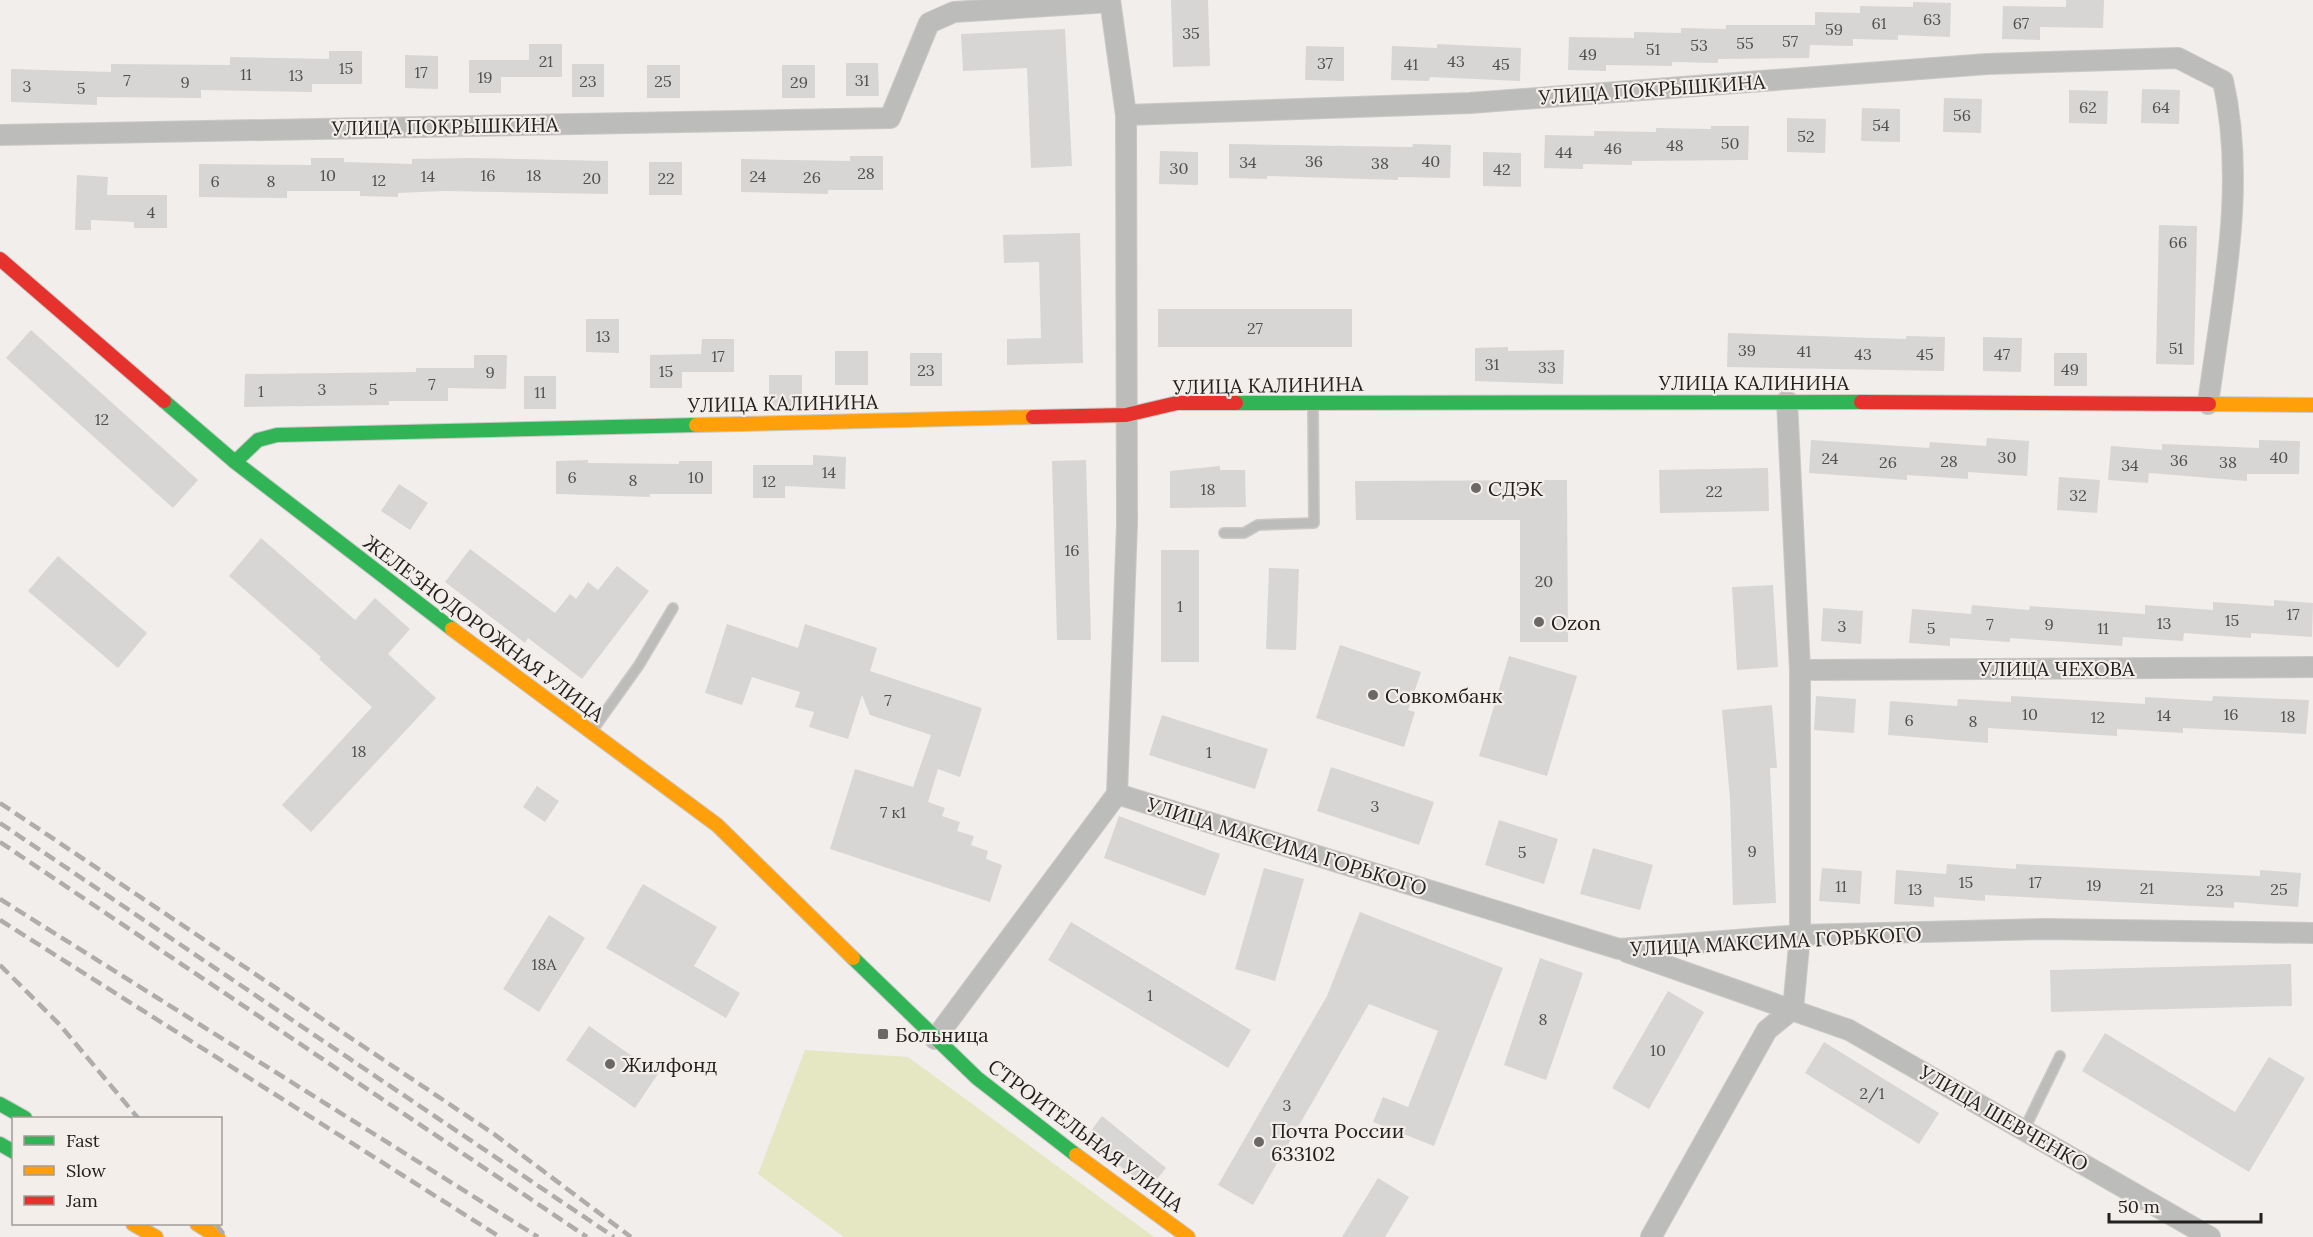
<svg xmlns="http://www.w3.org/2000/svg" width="2313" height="1237" viewBox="0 0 2313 1237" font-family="Lora,serif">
<rect width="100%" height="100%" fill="#f1eeec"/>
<path fill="#e5e6c2" d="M805,1050L908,1057L1154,1237H844L758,1174Z"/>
<g fill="#d8d6d5">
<path d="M1171,0H1208L1210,66L1173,67Z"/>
<path d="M2066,0H2104L2103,28L2040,27V40L2002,39L2003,6L2066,7Z"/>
<path d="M1913,2L1951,3L1950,37L1898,35V40L1853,39V46L1810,45L1809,58L1718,59V63L1672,62V66L1606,65V71L1568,70L1569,37L1634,38V32L1681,33V28L1726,29V25H1815V12L1860,13V6L1913,7Z"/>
<path d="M1065,29L1072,166L1031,168L1027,68L963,71L961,34Z"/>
<path d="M529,44H562V77H501V93H469V60H529Z"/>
<path d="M1437,44L1521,48L1520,81L1430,77L1429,81L1391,80L1392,46L1437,48Z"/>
<path d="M1306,46L1344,47V81L1305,80Z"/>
<path d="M329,51H362V84H312V92L201,90V98L97,97V105L11,102V69L111,72V64L230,65V57L329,59Z"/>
<path d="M405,55L438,56V89L405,88Z"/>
<path d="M846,63H878L879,96H846Z"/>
<rect x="572" y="64" width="32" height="33"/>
<rect x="647" y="65" width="33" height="33"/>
<rect x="782" y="65" width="33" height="33"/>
<path d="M2142,89L2180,90L2179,124L2141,123Z"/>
<path d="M2069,90L2108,91L2107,124L2069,123Z"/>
<path d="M1944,98L1982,99L1981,133L1943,132Z"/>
<path d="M1862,108L1900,109V142L1861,141Z"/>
<path d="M1787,118L1826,119L1825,153L1787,152Z"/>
<path d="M1711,126H1749L1748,160L1632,161V165L1583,164V169L1544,168L1545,135L1594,136V131L1656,132V128L1711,129Z"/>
<path d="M1229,144L1412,147L1413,144L1451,145L1450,178L1398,177V180L1267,176V179L1229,178Z"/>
<path d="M1160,151L1198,152V185L1159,184Z"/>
<path d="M1483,152L1521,153V187L1483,186Z"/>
<path d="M850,156H883V190H828V194L741,192V159L850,161Z"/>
<path d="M311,158H344V162L412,164V159L471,158L608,161V194L444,191L398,193V197L360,196V191H287V198L199,197V164L311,165Z"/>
<rect x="649" y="162" width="33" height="33"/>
<path d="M77,175L108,177L107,195H167V228H134V222L91,220V230H75Z"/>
<path d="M2159,225L2197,226L2194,365L2156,364Z"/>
<path d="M1080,233L1083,363L1007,365V339L1041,338L1039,262L1004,263L1003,235Z"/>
<rect x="1158" y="309" width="194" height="38"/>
<path d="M586,319H619V353L586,352Z"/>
<path d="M31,330L198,480L173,508L6,358Z"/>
<path d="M1728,333L1906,339V336L1945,337L1944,371L1727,367Z"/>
<path d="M1983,337L2022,338L2021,372L1983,371Z"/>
<path d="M702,339H734V372H682V388H650V355L701,354Z"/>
<path d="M1508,347V351L1564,350L1563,384L1475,381V348Z"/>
<rect x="835" y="351" width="33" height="34"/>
<rect x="910" y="353" width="32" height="33"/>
<rect x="2054" y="353" width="33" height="33"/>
<path d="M474,355H507L506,389L448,388V401H389V405L244,407L245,374L416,372V368H474Z"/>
<path d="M769,375H802V407L769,408Z"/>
<rect x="524" y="376" width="32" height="33"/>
<path d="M1987,438L2029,441L2027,476L1968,472V479L1907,475V480L1809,473L1811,440L1929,448L1930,442L1986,446Z"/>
<path d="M2259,440L2300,441L2299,474H2247V481L2149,473L2148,483L2108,480L2111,446L2162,450V444L2259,448Z"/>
<path d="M813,455L846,457L845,489L785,486V498H753V465H813Z"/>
<path d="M588,460V463L679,464V461H712V494H650V497L556,494V461Z"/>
<path d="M1086,460L1091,640H1057L1052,461Z"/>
<path d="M1220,466V470H1245L1246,507L1170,508V471Z"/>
<path d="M1768,468L1769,511L1660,513L1659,470Z"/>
<path d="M2059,477L2100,480L2097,513L2057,510Z"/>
<path d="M1567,480L1568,642H1520V520H1356L1355,481Z"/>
<path d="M399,484L428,503L410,530L381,511Z"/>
<path d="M261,538L355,620L375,598L410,629L388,654L436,698L311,832L282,805L372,707L319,659L321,657L229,576Z"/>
<path d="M470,549L555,613L570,594L576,599L588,582L598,590L617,566L649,591L582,679L528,638L525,643L445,582Z"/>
<rect x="1161" y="550" width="38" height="112"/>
<path d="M58,556L147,633L118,668L28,591Z"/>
<path d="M1269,568L1299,569L1296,650L1266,649Z"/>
<path d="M1773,585L1778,667L1737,670L1732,587Z"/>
<path d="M2274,600L2313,603L2312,637L2251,633V638L2184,633L2183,641L2123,637L2122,646L2010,638V642L1950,638V646L1909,643L1912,609L1971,614L1972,605L2029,610L2030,606L2145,614V605L2213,610V602L2274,606Z"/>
<path d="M1823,608L1863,611L1861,644L1821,641Z"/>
<path d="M727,624L798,648L805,624L877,648L870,671L982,708L960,777L938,769L928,802L945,808L942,816L960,822L957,831L974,836L971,845L988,851L986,859L1002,865L990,902L830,849L855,769L913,787L931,735L870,715L862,695L848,739L809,727L814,712L795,707L800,692L752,677L742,705L705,693Z"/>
<path d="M1340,645L1421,672L1408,710L1415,712L1404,747L1316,718Z"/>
<path d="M1509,656L1577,676L1547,776L1479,756Z"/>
<path d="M1816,696L1856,699L1854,733L1814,730Z"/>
<path d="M2011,696L2145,704V697L2212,701L2213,696L2309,700L2306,734L2183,728V733L2117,729V736L1988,728V743L1888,735L1890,701L1957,706L1958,699L2011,702Z"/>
<path d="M1772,705L1777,768H1770L1776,903L1733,905L1730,798L1722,710Z"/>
<path d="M1162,715L1268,749L1255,789L1149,755Z"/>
<path d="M1331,767L1434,802L1419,845L1317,811Z"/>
<path d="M537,786L559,801L545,822L523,807Z"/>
<path d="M1119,816L1220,854L1205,896L1104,858Z"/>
<path d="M1499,820L1558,839L1544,884L1485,865Z"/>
<path d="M1593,848L1653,865L1640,910L1580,894Z"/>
<path d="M1947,864L2016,869V864L2260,876V870L2301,873L2298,907L2234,902V908L1985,895V901L1934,897V907L1894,904L1896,870L1946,874Z"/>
<path d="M1264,868L1304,879L1275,981L1235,969Z"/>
<path d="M1822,868L1862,871L1860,904L1819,901Z"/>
<path d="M643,884L717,927L694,966L740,993L726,1018L606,948Z"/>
<path d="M1360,912L1503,968L1434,1146L1373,1122L1383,1097L1408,1107L1438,1031L1369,1004L1253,1205L1218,1185L1327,996Z"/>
<path d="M549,915L585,938L539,1012L503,989Z"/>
<path d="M1071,922L1251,1030L1228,1068L1048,960Z"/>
<path d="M1540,958L1583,973L1546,1080L1504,1065Z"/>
<path d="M2291,964L2292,1006L2051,1012L2050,970Z"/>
<path d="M1668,991L1704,1012L1649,1109L1612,1088Z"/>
<path d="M589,1026L658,1074L635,1108L566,1060Z"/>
<path d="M2105,1033L2235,1112L2269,1057L2305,1078L2249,1172L2082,1071Z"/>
<path d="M1824,1042L1939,1113L1919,1144L1805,1073Z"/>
<path d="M1102,1116L1166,1168L1150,1188L1084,1140Z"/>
<path d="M1378,1178L1409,1197L1385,1237H1342Z"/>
</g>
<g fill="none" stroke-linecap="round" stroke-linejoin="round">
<defs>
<g id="lane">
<path d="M1224,533H1244L1258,525L1314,523L1313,405"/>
<path d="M594,728L639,665L673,608"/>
<path d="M2024,1130L2060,1056"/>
</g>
<g id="street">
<path d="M1126,115L1470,103L1987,64L2178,58L2223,81C2247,186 2222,298 2208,404"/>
<path d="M0,135L890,118L929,23L954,12L1110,2"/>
<path d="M1800,670L2313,667"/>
<path d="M1117,794L1619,949L1800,935L2046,929L2313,933"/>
<path d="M1627,952L1849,1030L2210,1237"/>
<path d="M935,1039L1117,794L1127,524L1126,115L1110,0"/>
<path d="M1651,1237L1767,1030L1793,1009L1800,935V670L1787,401"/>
</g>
<g id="fast">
<path d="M164,401L235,462L452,629"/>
<path d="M1236,403L1861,402"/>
<path d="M235,462L258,440L277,435L696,425"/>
<path d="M853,958L977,1078L1076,1155"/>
<path d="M0,1104L25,1118"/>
<path d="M0,1144L14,1152"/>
</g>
<g id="slow">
<path d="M2209,404L2313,405"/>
<path d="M696,425L1033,417"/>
<path d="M452,629L717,825L853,958"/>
<path d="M1076,1155L1188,1237"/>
<path d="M133,1224L156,1237"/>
<path d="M197,1224L218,1237"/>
</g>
<g id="jam">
<path d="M0,259L164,401"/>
<path d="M1861,402L2209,404"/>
<path d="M1033,417L1126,415L1177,403H1236"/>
</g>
</defs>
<use href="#lane" stroke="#cbc9c8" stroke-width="12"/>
<use href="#street" stroke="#cbc9c8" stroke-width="22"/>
<use href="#fast" stroke="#cbc9c8" stroke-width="16"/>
<use href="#slow" stroke="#cbc9c8" stroke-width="16"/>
<use href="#jam" stroke="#cbc9c8" stroke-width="16"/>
<use href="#lane" stroke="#bcbcbb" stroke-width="9"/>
<use href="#street" stroke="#bcbcbb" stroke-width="20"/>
<use href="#fast" stroke="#30b455" stroke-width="14"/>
<use href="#slow" stroke="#ff9f0a" stroke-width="14"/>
<use href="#jam" stroke="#e5322d" stroke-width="14"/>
<g stroke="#aeadac" stroke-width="4.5" stroke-dasharray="12 6" stroke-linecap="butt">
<path d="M0,803L494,1134L631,1237"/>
<path d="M0,823L614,1237"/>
<path d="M0,842L587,1237"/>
<path d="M0,899L538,1237"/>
<path d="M0,920L500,1237"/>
<path d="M0,965L60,1025L138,1118"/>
<path d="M216,1224L226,1237"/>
</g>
</g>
<g fill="#6b6967" stroke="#f3eeea" stroke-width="2">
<circle cx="1476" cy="488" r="6"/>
<circle cx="1539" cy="622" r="6"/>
<circle cx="1373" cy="695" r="6"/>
<rect x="877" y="1028" width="12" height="12" rx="3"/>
<circle cx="610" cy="1064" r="6"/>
<circle cx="1259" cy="1142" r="6"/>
</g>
<g text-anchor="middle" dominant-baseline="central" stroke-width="4.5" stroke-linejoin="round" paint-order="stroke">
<g font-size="16" fill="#52504f">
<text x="1932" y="19">63</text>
<text x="1879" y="23">61</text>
<text x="2021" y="23">67</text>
<text x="1834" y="29">59</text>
<text x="1191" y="33">35</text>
<text x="1790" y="41">57</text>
<text x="1745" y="43">55</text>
<text x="1699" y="45">53</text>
<text x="1653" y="49">51</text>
<text x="1588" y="54">49</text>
<text x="546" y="61">21</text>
<text x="1456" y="61">43</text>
<text x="1325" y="63">37</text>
<text x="1411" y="64">41</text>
<text x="1501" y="64">45</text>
<text x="346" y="68">15</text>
<text x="421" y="72">17</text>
<text x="246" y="74">11</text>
<text x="296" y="75">13</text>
<text x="485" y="77">19</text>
<text x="127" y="80">7</text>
<text x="862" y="80">31</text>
<text x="588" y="81">23</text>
<text x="663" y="81">25</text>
<text x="185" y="82">9</text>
<text x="799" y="82">29</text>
<text x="27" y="86">3</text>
<text x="81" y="88">5</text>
<text x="2088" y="107">62</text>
<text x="2161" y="107">64</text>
<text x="1962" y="115">56</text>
<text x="1881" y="125">54</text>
<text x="1806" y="136">52</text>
<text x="1730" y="143">50</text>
<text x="1675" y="145">48</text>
<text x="1613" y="148">46</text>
<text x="1564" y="152">44</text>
<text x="1314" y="161">36</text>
<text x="1431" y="161">40</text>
<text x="1248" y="162">34</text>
<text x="1380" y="163">38</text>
<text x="1179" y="168">30</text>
<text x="1502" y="169">42</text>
<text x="866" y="173">28</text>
<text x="328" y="175">10</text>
<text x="488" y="175">16</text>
<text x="534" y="175">18</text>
<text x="428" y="176">14</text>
<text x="758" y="176">24</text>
<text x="812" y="177">26</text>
<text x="592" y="178">20</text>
<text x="666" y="178">22</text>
<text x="379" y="180">12</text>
<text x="215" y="181">6</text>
<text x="271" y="181">8</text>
<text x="151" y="212">4</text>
<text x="2178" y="242">66</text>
<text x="1255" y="328">27</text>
<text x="603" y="336">13</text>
<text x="2176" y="348">51</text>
<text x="1747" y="350">39</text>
<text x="1804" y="351">41</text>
<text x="1863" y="354">43</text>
<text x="1925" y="354">45</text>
<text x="2002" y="354">47</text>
<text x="718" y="356">17</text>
<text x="1492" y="364">31</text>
<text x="1547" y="367">33</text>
<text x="2070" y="369">49</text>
<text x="926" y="370">23</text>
<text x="666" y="371">15</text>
<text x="490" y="372">9</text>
<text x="432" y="384">7</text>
<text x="322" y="389">3</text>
<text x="373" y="389">5</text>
<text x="261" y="391">1</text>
<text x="540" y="392">11</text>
<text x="102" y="419">12</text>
<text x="2007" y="457">30</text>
<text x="2279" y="457">40</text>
<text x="1830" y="458">24</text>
<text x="2179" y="460">36</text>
<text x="1949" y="461">28</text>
<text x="1888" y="462">26</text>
<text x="2228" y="462">38</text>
<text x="2130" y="465">34</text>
<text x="829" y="472">14</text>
<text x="572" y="477">6</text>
<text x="696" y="477">10</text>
<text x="633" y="480">8</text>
<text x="769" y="481">12</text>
<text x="1208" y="489">18</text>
<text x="1714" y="491">22</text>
<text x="2078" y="495">32</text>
<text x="1072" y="550">16</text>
<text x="1544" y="581">20</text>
<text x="1180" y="606">1</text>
<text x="2293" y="614">17</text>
<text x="2232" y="620">15</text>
<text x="2164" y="623">13</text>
<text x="1990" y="624">7</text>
<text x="2049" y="624">9</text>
<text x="1842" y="626">3</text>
<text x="1931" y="628">5</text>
<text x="2103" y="628">11</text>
<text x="888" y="700">7</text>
<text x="2030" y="714">10</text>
<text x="2231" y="714">16</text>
<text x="2164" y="715">14</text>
<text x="2288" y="716">18</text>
<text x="2098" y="717">12</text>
<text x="1909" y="720">6</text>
<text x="1973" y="721">8</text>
<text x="359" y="751">18</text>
<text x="1209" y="752">1</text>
<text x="1375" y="806">3</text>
<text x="893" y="812">7 к1</text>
<text x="1752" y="851">9</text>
<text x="1522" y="852">5</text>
<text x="1966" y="882">15</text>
<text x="2035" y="882">17</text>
<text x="2094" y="885">19</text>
<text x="1841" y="886">11</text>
<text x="2147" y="888">21</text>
<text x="1915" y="889">13</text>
<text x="2279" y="889">25</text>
<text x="2215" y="890">23</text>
<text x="544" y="964">18А</text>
<text x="1150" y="995">1</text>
<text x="1543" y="1019">8</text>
<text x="1658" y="1050">10</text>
<text x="1872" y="1093">2/1</text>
<text x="1287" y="1105">3</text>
</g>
<g font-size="20" fill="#232120" stroke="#f3eeea">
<text transform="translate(1652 89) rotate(-4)">УЛИЦА ПОКРЫШКИНА</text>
<text transform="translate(445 126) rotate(-1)">УЛИЦА ПОКРЫШКИНА</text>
<text x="1754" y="382">УЛИЦА КАЛИНИНА</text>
<text transform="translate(1268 385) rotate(-1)">УЛИЦА КАЛИНИНА</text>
<text transform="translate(783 403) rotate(-1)">УЛИЦА КАЛИНИНА</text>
<text transform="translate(484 628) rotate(37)">ЖЕЛЕЗНОДОРОЖНАЯ УЛИЦА</text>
<text x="2057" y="668">УЛИЦА ЧЕХОВА</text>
<text transform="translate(1287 846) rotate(17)">УЛИЦА МАКСИМА ГОРЬКОГО</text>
<text transform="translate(1776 941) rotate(-3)">УЛИЦА МАКСИМА ГОРЬКОГО</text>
<text transform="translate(2004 1118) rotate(30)">УЛИЦА ШЕВЧЕНКО</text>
<text transform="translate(1086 1135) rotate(37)">СТРОИТЕЛЬНАЯ УЛИЦА</text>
</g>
<g font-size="20" fill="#232120" stroke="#f3eeea" text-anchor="start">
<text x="1488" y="488">СДЭК</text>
<text x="1551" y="622">Ozon</text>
<text x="1385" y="695">Совкомбанк</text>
<text x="895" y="1034">Больница</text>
<text x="622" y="1064">Жилфонд</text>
<text x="1271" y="1130">Почта России<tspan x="1271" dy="23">633102</tspan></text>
</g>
</g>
<rect x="12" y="1117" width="210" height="108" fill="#f3eeea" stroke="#a09c99" stroke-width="1.5"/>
<rect x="24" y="1136" width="30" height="9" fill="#30b455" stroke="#a09c99" stroke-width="1.5"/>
<text x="66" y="1147" font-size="18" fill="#232120">Fast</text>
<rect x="24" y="1166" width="30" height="9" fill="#ff9f0a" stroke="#a09c99" stroke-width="1.5"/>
<text x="66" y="1177" font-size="18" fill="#232120">Slow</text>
<rect x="24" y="1196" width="30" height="9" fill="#e5322d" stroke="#a09c99" stroke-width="1.5"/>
<text x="66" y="1207" font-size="18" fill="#232120">Jam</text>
<path d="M2109 1213v9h152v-9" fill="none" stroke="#232120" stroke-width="3"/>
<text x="2118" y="1213" font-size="18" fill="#232120" stroke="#f3eeea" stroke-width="4.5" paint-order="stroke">50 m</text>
</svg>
